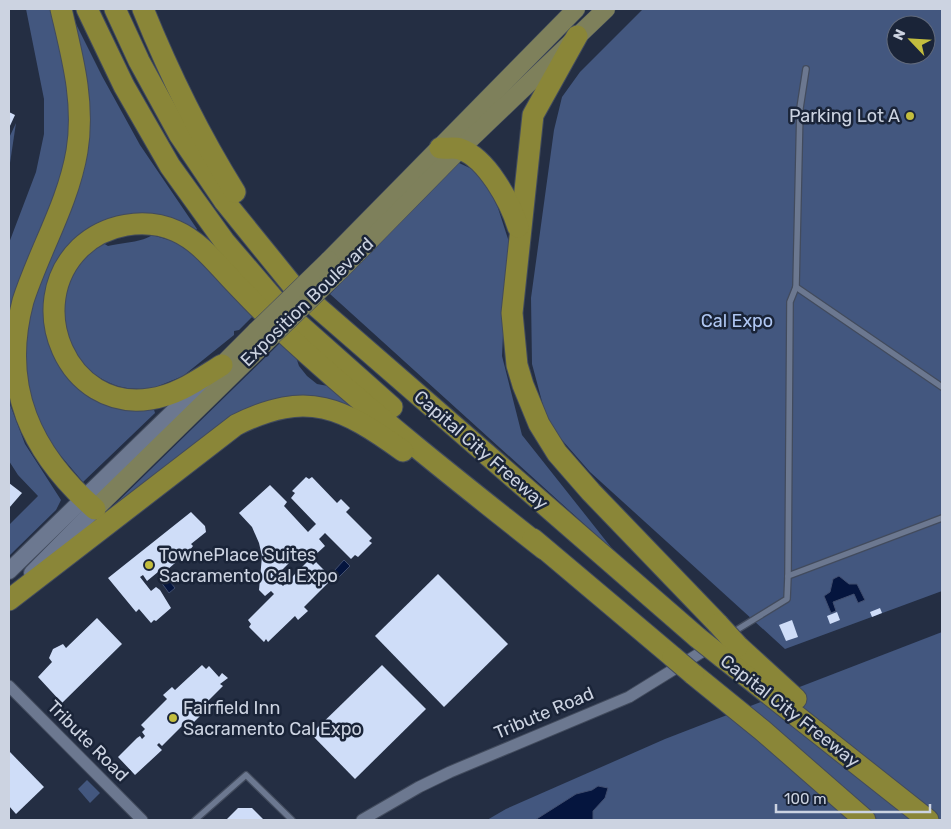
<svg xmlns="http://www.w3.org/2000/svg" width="951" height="829" viewBox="0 0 951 829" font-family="Rubik,sans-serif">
<rect width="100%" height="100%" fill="#242e43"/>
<g fill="#43577f" fill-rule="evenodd">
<path d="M26,9H54L71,79L69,158L9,322V243L36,172L44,134V99Z"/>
<path d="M643,9H942V591L785,649L590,472L548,424L532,364L531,298L554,130L562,97L580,72ZM896,25H926V55H896Z"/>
<path d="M73,18L102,76L140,145L197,229L194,232L165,219L64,256L63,365L153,406L155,413L83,482L33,423L18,346L76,176Z"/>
<path d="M16,123L10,163L9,138Z"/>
<path d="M457,162L474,170L487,185L498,208L509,242L506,271L502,356L522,435L614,551L330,294Z"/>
<path d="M152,235L179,243L188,250L253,316L239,330L234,331V335L183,376L156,387L155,389C140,389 124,390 110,383C50,357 50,276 103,243L108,246C120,243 144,242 152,235Z"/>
<path d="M280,343L296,357L299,366L307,376L317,384L328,386L369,422L294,399L108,511Z"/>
<path d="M9,402L25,444L61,500L56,510L9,556V525L38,496L18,475L9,461Z"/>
<path d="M942,632V820H487L506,809L665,739Z"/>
<path d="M87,780L100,793L90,803L78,789Z"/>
</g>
<g fill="#05153e" stroke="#414e6f">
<path d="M344,560L350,566L339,577L334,571Z"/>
<path d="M839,576L849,584H857L865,600L858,603L854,594L833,602L836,611L831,613L824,596L830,592L833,579Z"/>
<path d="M167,578L175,588L169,593L161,582Z"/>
<path d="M598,786L608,788L605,798L593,811V820H535L576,794L592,790Z"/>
</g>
<g fill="#cfddf8">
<path d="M9,112L15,115L9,128Z"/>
<path d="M306,477L309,479L312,477L337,503L341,499L350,508L346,512L372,538L369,541L372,543L358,557L355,555L351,559L325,533L319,539L325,546L312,558L303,549L276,576L277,580L283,586L309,560L313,565L316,562L330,576L328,579L330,581L304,607L308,611L298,620L295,616L268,642L266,639L264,642L249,627L251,624L248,620L274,594L271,591L265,596L259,590L262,556L259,543L252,527L239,513L270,485L287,502L284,506L308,532L316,524L291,498L295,493L292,491Z"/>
<path d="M9,483L22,493L9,508Z"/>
<path d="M191,512L205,526L206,532L191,544L193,546L190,550L167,570L161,573L158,572L147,581L143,575L140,577L151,591L156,587L160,590L171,608L156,621L154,620L151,623L139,609L136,612L108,578Z"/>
<path d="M438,574L508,644L444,707L375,636Z"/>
<path d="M880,608L882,613L872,617L870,612Z"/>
<path d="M837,612L840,620L830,624L827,616Z"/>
<path d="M97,618L122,644L62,703L38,677L52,662L49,658L53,649L63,644L66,648Z"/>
<path d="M792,620L798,637L786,641L779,625Z"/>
<path d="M202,665L206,669L209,666L219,677L222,673L228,678L220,684L223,686L197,712L200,716L192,724L188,720L162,746L159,743L157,745L162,750L135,775L118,757L137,738L140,736L142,739L145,736L142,732L145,729L141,725L167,699L163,695L172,687L175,690Z"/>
<path d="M382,665L426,709L355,779L311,734Z"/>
<path d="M9,751L44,787L16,814L9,806Z"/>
<path d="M238,808H252L264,820H226Z"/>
</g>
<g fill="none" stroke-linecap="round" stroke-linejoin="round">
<defs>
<g id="service">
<path d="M796,287L942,387"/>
<path d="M788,576L790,302L796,287L800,108L806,69"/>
<path d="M735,631L787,599L788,576L942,518"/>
<path d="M195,820L246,775L292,820"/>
</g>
<g id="minor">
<path d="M9,686L142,820"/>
<path d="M362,820L419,787L450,772L629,697L713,645"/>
</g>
<g id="secondary">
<path d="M9,571L204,382"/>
<path d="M32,573L95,509"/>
</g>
<g id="primary">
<path d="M329,260L576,9"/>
<path d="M341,270L460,149L606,9"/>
<path d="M222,365L256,331"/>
<path d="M95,509L266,342"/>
</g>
<g id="motorway">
<path d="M61,9C72,56 85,102 77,151C68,204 39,251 23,301C0,387 31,453 95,509"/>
<path d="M87,9L124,86L170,166L224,241L284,311L392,407"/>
<path d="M115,9L139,61L179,134L225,202L293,286L698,638"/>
<path d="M143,9C169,73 198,133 235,192"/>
<path d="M577,36L533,115L512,313L517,365L523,385L539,424L557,453L591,492L718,624"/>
<path d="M440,148C446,149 454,147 460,149C487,158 510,202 518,227"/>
<path d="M222,365C199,379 178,395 150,399C68,412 22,305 80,248C105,224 145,217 176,231C199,241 216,263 233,281C252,301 272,322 293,341C373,414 459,482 544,549"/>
<path d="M533,539L673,657"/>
<path d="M9,600L236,425C308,389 343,408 403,451"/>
<path d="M738,646L796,699"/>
<path d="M722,657L928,820"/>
<path d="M693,674L762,730L865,820"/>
</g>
</defs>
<use href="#service" stroke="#424b5d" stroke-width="8"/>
<use href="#minor" stroke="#424b5d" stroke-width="13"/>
<use href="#secondary" stroke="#424b5d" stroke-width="18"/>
<use href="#primary" stroke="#424b5d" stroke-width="19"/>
<use href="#motorway" stroke="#424b5d" stroke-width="23"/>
<use href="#service" stroke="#6c7890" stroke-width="5.5"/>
<use href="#minor" stroke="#6c7890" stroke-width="11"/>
<use href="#secondary" stroke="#6c7890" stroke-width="16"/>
<use href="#primary" stroke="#7e805b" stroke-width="18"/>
<use href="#motorway" stroke="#8a8638" stroke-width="21"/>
<defs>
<g id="primary-bridge">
<path d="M256,331L329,260"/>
<path d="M266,342L341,270"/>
</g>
<g id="motorway-bridge">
<path d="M718,624L738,646"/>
<path d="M698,638L722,657"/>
<path d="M673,657L693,674"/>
</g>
</defs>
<use href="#primary-bridge" stroke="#424b5d" stroke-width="19" stroke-linecap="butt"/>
<use href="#motorway-bridge" stroke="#424b5d" stroke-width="23" stroke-linecap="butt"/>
<use href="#primary-bridge" stroke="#7e805b" stroke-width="18"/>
<use href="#motorway-bridge" stroke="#8a8638" stroke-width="21"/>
</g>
<g fill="#c3bd3e" stroke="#1a2438" stroke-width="2">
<circle cx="910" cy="116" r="5"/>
<circle cx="149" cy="565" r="5"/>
<circle cx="173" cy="718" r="5"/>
</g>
<g text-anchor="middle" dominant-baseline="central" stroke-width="5" stroke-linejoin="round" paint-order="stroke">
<g font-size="18" fill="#ccd3e1" stroke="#1a2438" text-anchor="start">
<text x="900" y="116" text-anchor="end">Parking Lot A</text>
<text x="159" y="555">TownePlace Suites<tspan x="159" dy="21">Sacramento Cal Expo</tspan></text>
<text x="183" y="708">Fairfield Inn<tspan x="183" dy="21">Sacramento Cal Expo</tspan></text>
</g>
<g font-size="18" fill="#ccd3e1" stroke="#1a2438">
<text transform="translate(307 302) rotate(-44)">Exposition Boulevard</text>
<text transform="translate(481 450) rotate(41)">Capital City Freeway</text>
<text transform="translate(790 711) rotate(38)">Capital City Freeway</text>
<text transform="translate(544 713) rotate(-23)">Tribute Road</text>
<text transform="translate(88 741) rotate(45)">Tribute Road</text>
</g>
<g font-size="18" fill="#b0c7f3" stroke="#1a2438">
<text x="737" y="321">Cal Expo</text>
</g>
</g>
<rect width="951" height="829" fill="none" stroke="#ccd3e1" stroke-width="20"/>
<g transform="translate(911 40) rotate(295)"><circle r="24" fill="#1a2438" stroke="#616a7c"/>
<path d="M0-4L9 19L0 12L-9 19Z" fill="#c3bd3e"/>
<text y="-8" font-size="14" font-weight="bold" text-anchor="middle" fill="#ccd3e1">N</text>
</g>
<path d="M776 804v8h154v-8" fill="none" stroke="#ccd3e1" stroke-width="2.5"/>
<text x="784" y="804" font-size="15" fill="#ccd3e1" stroke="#1a2438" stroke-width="4" paint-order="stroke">100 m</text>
</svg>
